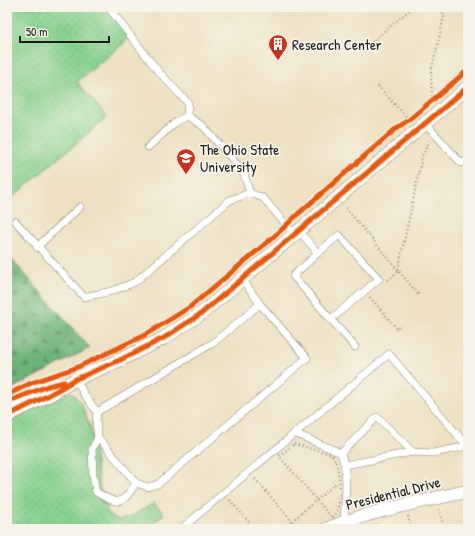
<svg xmlns="http://www.w3.org/2000/svg" width="475" height="536" viewBox="0 0 475 536" font-family="'Patrick Hand',sans-serif">
<defs>
<pattern id="grass-dots" width="8" height="8" patternUnits="userSpaceOnUse"><rect width="8" height="8" fill="#87d18e"/><path d="M2 2h.1M6 6h.1" fill="none" stroke="#74b37a" stroke-width="1.8" stroke-linecap="round"/></pattern>
<pattern id="forest-firs" width="22" height="20" patternUnits="userSpaceOnUse"><rect width="22" height="20" fill="#6db379"/><path d="M5 1l3.5 6h-7zM16 11l3.5 6h-7z" fill="#599162"/></pattern>
</defs>
<rect width="100%" height="100%" fill="#f7f3e8"/>
<filter id="ink" filterUnits="userSpaceOnUse"><feTurbulence type="fractalNoise" baseFrequency=".025" numOctaves="2"/><feDisplacementMap in="SourceGraphic" scale="8" xChannelSelector="R" yChannelSelector="G"/><feConvolveMatrix kernelMatrix="1 2 1 2 8 2 1 2 1" color-interpolation-filters="sRGB"/></filter>
<filter id="wash" filterUnits="userSpaceOnUse"><feTurbulence type="fractalNoise" baseFrequency=".012" numOctaves="4" result="noise"/><feDisplacementMap in="SourceGraphic" scale="16" xChannelSelector="R" yChannelSelector="G"/><feGaussianBlur stdDeviation="0.9" result="paint"/><feColorMatrix in="noise" values="0 0 0 0 0 0 0 0 0 0 0 0 0 0 0 0 0 1.4 0 .05"/><feComposite in="paint" operator="in"/></filter>
<g filter="url(#wash)">
<rect width="100%" height="100%" fill="#ede1c2"/>
<g fill="url(#grass-dots)" stroke="#527655">
<path d="M7,7H108L131,37L77,82L107,117L7,202Z"/>
<path d="M72,392L81,404L91,429L99,484L109,515L119,520L130,517L154,503L164,514L147,529H7V420L65,393Z"/>
</g>
<path fill="url(#forest-firs)" stroke="#44684a" d="M7,254L90,348L7,391Z"/>
</g>
<g filter="url(#ink)">
<g fill="none" stroke-linecap="round" stroke-linejoin="round">
<defs>
<g id="service">
<path d="M108,7L159,72L188,103L187,116"/>
<path d="M425,123L461,163L468,162"/>
<path d="M148,147L177,121L187,116L203,126L243,171L250,193"/>
<path d="M15,221L84,297L112,291L135,282L230,200L250,193L263,198L295,235"/>
<path d="M299,231L318,253L293,276L355,347"/>
<path d="M37,247L80,207"/>
<path d="M318,253L339,235L379,279L331,319"/>
<path d="M76,379L84,394L97,412L96,422L98,437L136,483L148,487L158,484L307,358L260,304L243,280"/>
<path d="M97,412L213,343L260,304"/>
<path d="M294,433L341,453C349,475 345,499 344,522"/>
<path d="M98,437L92,449L93,475L96,492C119,506 122,505 136,483"/>
<path d="M341,453L377,417L413,452"/>
<path d="M345,465L413,452L433,453L468,446"/>
<path d="M181,529L389,354L468,447"/>
</g>
<g id="minor">
<path d="M7,402L57,384"/>
<path d="M7,416L51,394L76,379L120,360L164,338L202,313L468,87"/>
<path d="M327,529C372,510 421,502 468,491"/>
</g>
</defs>
<use href="#service" stroke="#847e6f" stroke-width="8"/>
<use href="#minor" stroke="#847e6f" stroke-width="14"/>
<g stroke="#847e6f" stroke-width="2" stroke-dasharray="1 3" stroke-linecap="butt">
<path d="M365,46L374,40L413,7"/>
<path d="M378,86L409,120"/>
<path d="M432,100L431,72L444,17L442,7"/>
<path d="M346,208L398,270"/>
<path d="M388,280L399,271"/>
<path d="M418,294L398,270L422,157L429,141"/>
<path d="M370,297L397,329L399,327"/>
<path d="M294,444L331,454C341,464 344,509 332,518L279,456Z"/>
<path d="M255,479L299,529"/>
<path d="M230,500L255,529"/>
<path d="M439,509L444,529"/>
<path d="M408,516L411,529"/>
<path d="M238,524L242,529"/>
<path d="M376,524L378,529"/>
<path d="M283,529L336,483"/>
</g>
<use href="#service" stroke="#fff" stroke-width="7"/>
<use href="#minor" stroke="#fff" stroke-width="13"/>
<defs>
<g id="cycleway">
<path d="M7,395L31,383L78,367L145,335L190,307L277,234L298,214L398,127L409,120L468,70"/>
<path d="M7,402L48,386L64,382"/>
<path d="M7,416L51,394L76,379L120,360L164,338L202,313L468,87"/>
</g>
</defs>
<use href="#cycleway" stroke="#f7f3e8" stroke-width="8"/>
<use href="#cycleway" stroke="#e8590c" stroke-width="5"/>
</g>
</g>
<defs>
<symbol id="building-pin" viewBox="-11 -11 22 30"><path d="M0 17L-7.5 6A9.5 9.5 0 1 1 7.5 6Z" fill="#c8321e" stroke="#f7f3e8"/><path d="M-4-6H4V6H1V3H-1V6H-4ZM-2.5-4.3h1.7v1.8h-1.7ZM.8-4.3h1.7v1.8H.8ZM-2.5-1h1.7V.8h-1.7ZM.8-1h1.7V.8H.8Z" fill="#fff"/></symbol>
<symbol id="university-pin" viewBox="-11 -11 22 30"><path d="M0 17L-7.5 6A9.5 9.5 0 1 1 7.5 6Z" fill="#c8321e" stroke="#f7f3e8"/><path d="M0-5L7-2L0 1L-7-2ZM-4 1L0 2.5L4 1V4Q0 6-4 4Z" fill="#fff"/></symbol>
</defs>
<g fill-rule="evenodd">
<use href="#building-pin" x="267" y="33" width="22" height="30"/>
<use href="#university-pin" x="175" y="147" width="22" height="30"/>
</g>
<g text-anchor="middle" dominant-baseline="central" stroke-width="3.5" stroke-linejoin="round" paint-order="stroke">
<g font-size="15" fill="#1c1c1c" stroke="#f7f3e8" text-anchor="start">
<text x="292" y="44">Research Center</text>
<text x="200" y="149">The Ohio State<tspan x="200" dy="17">University</tspan></text>
</g>
<g font-size="15" fill="#1c1c1c" stroke="#f7f3e8">
<text transform="translate(393 493) rotate(-14)">Presidential Drive</text>
</g>
</g>
<rect width="475" height="536" fill="none" stroke="#f7f3e8" stroke-width="24"/>
<path d="M20 36v6h89v-6" fill="none" stroke="#1c1c1c" stroke-width="2"/>
<text x="26" y="36" font-size="12" fill="#1c1c1c" stroke="#f7f3e8" stroke-width="3" paint-order="stroke">50 m</text>
</svg>
